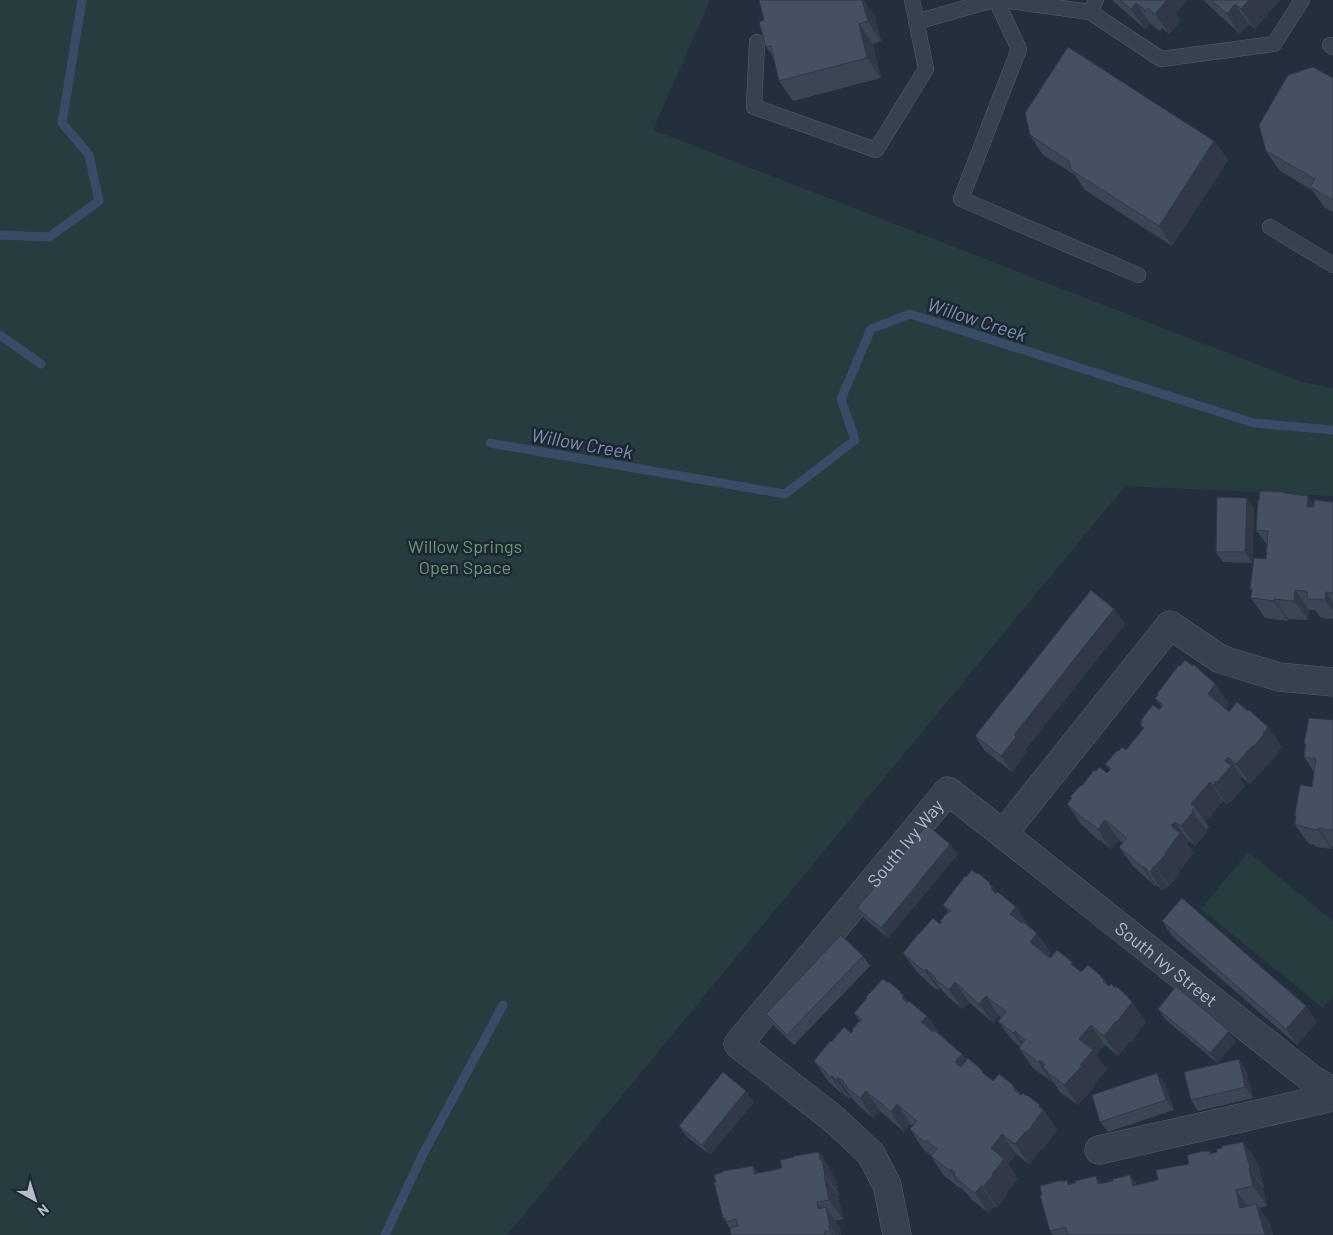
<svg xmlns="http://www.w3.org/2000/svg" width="1333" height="1235" viewBox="0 0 1333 1235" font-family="Barlow,sans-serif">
<rect width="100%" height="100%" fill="#242f3e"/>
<g fill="#263c3f">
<path d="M0,0H710L653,130L1302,382L1333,388V496L1125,486L507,1235H0Z"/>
<path d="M1248,852L1333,921V997L1323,1008L1201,909Z"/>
</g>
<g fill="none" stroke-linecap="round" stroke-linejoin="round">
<g stroke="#394c67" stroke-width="9">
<path d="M0,235L49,237L99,201L89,155L62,123L82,0"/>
<path d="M0,335L41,364"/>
<path d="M490,443L785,494L855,440L841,399L871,329L910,314L1254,423L1333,430"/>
<path d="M385,1235L422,1156L503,1005"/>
</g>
<defs>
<g id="lane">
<path d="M996,0L1019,49L961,199L1138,275"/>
<path d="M1002,0L1090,12"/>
<path d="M1096,0L1090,12L1161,59L1274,44L1302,0"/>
<path d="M916,22L993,0"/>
<path d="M757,42L754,107L876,150L926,69L912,0"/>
<path d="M1330,45L1333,47"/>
<path d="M1270,227L1333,265"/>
</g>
<g id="street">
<path d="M1003,834L1170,625L1220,659L1279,677L1333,682"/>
<path d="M1099,1150L1333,1097"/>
<path id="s1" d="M897,1235L887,1185L871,1154L836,1121L738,1044L948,791L1003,834L1313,1080L1333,1091"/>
</g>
</defs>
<use href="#lane" stroke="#565f6c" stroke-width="16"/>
<use href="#street" stroke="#565f6c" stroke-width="29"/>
<use href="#lane" stroke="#38414e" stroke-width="15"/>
<use href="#street" stroke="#38414e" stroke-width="28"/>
</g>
<g fill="#3b4654">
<path d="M1112,0H1187L1176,13L1181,20L1169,34L1162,28L1159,31L1150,23L1145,29Z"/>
<path d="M1203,0H1280L1255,29L1249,24L1240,34Z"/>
<path d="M875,16L881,41L873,44L881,78L793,101L779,81L774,58L766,47Z"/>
<path d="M1333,78V212L1324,207L1312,190L1280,171L1266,151Z"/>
<path d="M1030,135L1214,141L1228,160L1172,246L1085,190L1075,175L1043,155Z"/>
<path d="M1284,493L1314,505L1333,502V619L1321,618L1315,610H1309L1308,620L1288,619V621L1265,618L1251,598L1252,591L1250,589L1266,559L1267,545L1256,530Z"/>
<path d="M1254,508L1252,563L1223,562L1216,552Z"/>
<path d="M1114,609L1125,624L1025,750L1027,752L1012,772L985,751L975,736Z"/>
<path d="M1155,698L1229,704L1226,708L1229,712L1268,727L1282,747L1277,753L1278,754L1268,766L1267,765L1250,784L1242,777L1240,779L1245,786L1231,802L1230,801L1227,804L1223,801L1205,822L1209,827L1206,830L1207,831L1195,846L1189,841L1187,844L1194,853L1178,873L1179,874L1169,886H1168L1163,891L1156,885V887L1133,866L1119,847L1122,843L1119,840L1111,849L1100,840L1099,841L1081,824L1067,804L1071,799L1070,797L1096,771L1107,773L1110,770L1105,764L1119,751L1126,750L1143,729L1140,724L1142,722L1141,720L1159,710L1162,707Z"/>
<path d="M1333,720V847H1332V849L1316,847L1315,845L1309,844L1295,825L1296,817L1295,815L1312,787L1314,772L1304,757L1305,745L1304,743Z"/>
<path d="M958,854L888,938L865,919L857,908Z"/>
<path d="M966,877L990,883L997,893L1016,907L1030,927L1051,953L1048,957L1050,958L1076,968L1081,972L1101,976L1109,986L1115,988L1128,997L1146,1022L1131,1042L1130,1041L1118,1056L1105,1045L1096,1055L1107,1070L1094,1084L1095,1086L1078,1105L1060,1092L1053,1081L1052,1082L1033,1068L1019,1048L1020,1047L1012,1040L998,1021L1001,1017L999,1016L993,1023L969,1002L963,1009L949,998L940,988L939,990L934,988L917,972L903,953L920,933L940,924L941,923L940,921L949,913L943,905Z"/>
<path d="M1162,921L1317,1021L1297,1045L1172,936Z"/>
<path d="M863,956L870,966L794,1045L773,1025L766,1014Z"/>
<path d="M866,997L908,1002L927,1016L941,1035L967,1060L993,1081L1013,1085L1021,1095L1026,1096L1040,1105L1057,1130L1042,1150L1041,1149L1029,1164L1016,1154L1008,1164L1018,1179L1006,1193L1007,1195L997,1207L995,1206L989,1213L972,1200L964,1190V1191L944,1176L931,1156L923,1149L910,1129L913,1126L910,1124L904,1132L880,1111L873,1118L860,1107L851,1097L850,1099L845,1095V1097L828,1081L814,1061L831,1042L851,1033L860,1022L854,1013L867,998Z"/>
<path d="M1158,1009L1236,1041L1217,1063L1165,1019Z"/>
<path d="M1246,1070L1253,1098L1198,1111L1191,1100Z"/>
<path d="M1165,1083L1174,1110L1108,1132L1100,1122Z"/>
<path d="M754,1102L710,1155L686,1136L679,1126Z"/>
<path d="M1243,1142L1257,1162L1264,1187L1263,1188L1267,1206L1259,1208L1270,1223L1273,1235H1053L1050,1231L1062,1180L1063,1181L1070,1184L1076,1183L1137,1185L1158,1180L1189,1164L1204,1151L1205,1152L1209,1151L1211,1154Z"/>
<path d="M819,1152L832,1172L833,1176L836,1179L839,1195L838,1196L843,1219L835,1221L840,1227L841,1235H731L730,1228L723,1218L753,1166L758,1174L782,1168Z"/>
</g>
<g fill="#303945">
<path d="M862,0H864L875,16L881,41L868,21Z"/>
<path d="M1164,0H1187L1176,13L1181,20L1169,34L1155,14Z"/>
<path d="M1249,0H1280L1255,29L1241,9Z"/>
<path d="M1136,3L1150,23L1145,29L1131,9Z"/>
<path d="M1235,4L1249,24L1240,34L1227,14Z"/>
<path d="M859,24L873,44L881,78L867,58Z"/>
<path d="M1214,141L1228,160L1172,246L1159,226Z"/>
<path d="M1308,496L1322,516L1307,507Z"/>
<path d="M1247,498L1254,508L1252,563L1245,552Z"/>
<path d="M1295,590L1309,610L1308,620L1294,601Z"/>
<path d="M1326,592L1333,602V611L1325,600Z"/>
<path d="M1274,599L1288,619V621L1274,601Z"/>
<path d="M1114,609L1125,624L1025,750L1027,752L1012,772L1001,756L1014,735Z"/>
<path d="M1215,684L1229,704L1222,713L1208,694Z"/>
<path d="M1268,727L1282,747L1277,753L1278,754L1268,766L1254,746Z"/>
<path d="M1253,745L1267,765L1250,784L1236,764Z"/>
<path d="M1228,757L1242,777L1240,779L1245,786L1231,802L1217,782L1225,761Z"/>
<path d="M1216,781L1230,801L1227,804L1213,785Z"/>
<path d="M1210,782L1223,801L1205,822L1195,807L1191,804Z"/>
<path d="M1193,812L1207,831L1195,846L1181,826Z"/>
<path d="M1105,820L1119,840L1111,849L1098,829Z"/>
<path d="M1175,822L1189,841L1187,844L1194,853L1178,873L1179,874L1169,886L1155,866L1165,853L1171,826Z"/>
<path d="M1318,828L1332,847V849L1318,830Z"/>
<path d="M950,844L958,854L888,938L881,928Z"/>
<path d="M1143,866L1156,885V887L1142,867Z"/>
<path d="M1154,866L1168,886L1163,891L1150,872Z"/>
<path d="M990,883L1004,903L991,889L989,884Z"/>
<path d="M1016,907L1030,927L1024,933L1010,914Z"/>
<path d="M1037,933L1051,953L1044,962L1030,942Z"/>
<path d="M926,969L940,988L939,990L925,971Z"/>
<path d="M955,982L969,1002L963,1009L949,990Z"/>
<path d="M901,992L915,1011L902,998L900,993Z"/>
<path d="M986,996L999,1016L993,1023L979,1004Z"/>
<path d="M1128,997L1146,1022L1131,1042L1117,1022Z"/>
<path d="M1306,1006L1317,1021L1297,1045L1286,1029Z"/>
<path d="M927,1016L941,1035L935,1042L921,1022Z"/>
<path d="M1116,1021L1130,1041L1118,1056L1104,1036Z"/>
<path d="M1091,1025L1105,1045L1096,1055L1107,1070L1094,1084L1095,1086L1078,1105L1064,1085L1080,1065L1079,1039Z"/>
<path d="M1015,1031L1028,1051L1027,1053L1013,1033Z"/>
<path d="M1229,1031L1236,1041L1217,1063L1210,1053Z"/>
<path d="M962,1054L976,1073L969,1082L955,1062Z"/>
<path d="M1239,1059L1246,1070L1253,1098L1245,1087Z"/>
<path d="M1040,1060L1047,1070L1043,1067L1053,1081L1052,1082L1038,1062Z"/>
<path d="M1157,1073L1165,1083L1174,1110L1166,1100Z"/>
<path d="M832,1076L845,1095V1097L831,1077Z"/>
<path d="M838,1077L851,1097L850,1099L836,1080Z"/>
<path d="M746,1091L754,1102L710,1155L702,1145Z"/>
<path d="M866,1091L880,1111L873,1118L860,1098Z"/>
<path d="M897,1104L910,1124L904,1132L891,1112Z"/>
<path d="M1040,1105L1057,1130L1042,1150L1028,1131Z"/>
<path d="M1027,1130L1041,1149L1029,1164L1015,1144Z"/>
<path d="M1002,1134L1016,1154L1008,1164L1018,1179L1006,1193L1007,1195L997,1207L983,1187L992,1174L991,1148Z"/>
<path d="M1243,1142L1257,1162L1264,1187L1250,1168Z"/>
<path d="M819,1152L832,1172L833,1176L836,1179L839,1195L825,1175Z"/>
<path d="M753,1166L767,1185L754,1174Z"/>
<path d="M1249,1168L1263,1188L1267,1206L1253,1186Z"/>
<path d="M951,1169L958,1179L954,1175L964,1190V1191L950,1171Z"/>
<path d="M1130,1175L1144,1194L1133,1186Z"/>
<path d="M824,1176L838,1196L843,1219L829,1200Z"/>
<path d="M1096,1176L1110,1195L1098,1184Z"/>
<path d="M981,1186L995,1206L989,1213L975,1193Z"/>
<path d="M1236,1190L1250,1210L1240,1208Z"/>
<path d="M817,1202L828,1218L826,1207L840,1227L841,1235H836L818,1209Z"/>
<path d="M1256,1204L1270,1223L1273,1235H1265Z"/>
<path d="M828,1226L834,1235H832L830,1231Z"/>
</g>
<g fill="#455162" stroke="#303945">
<path d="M759,0H862L868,21L859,24L867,58L779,81L771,46L766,47L759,22L764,20Z"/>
<path d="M1120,0H1167L1155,14L1148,8L1146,11L1136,3L1131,9Z"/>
<path d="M1211,0H1249L1241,9L1235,4L1227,14Z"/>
<path d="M1068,47L1214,141L1159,226L1071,170L1069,161L1030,135L1025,113Z"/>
<path d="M1313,67L1333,78V200L1310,187L1315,179L1266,151L1259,125L1288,75Z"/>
<path d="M1260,491L1283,492L1284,493L1308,496L1307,507H1314V500L1333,502V593L1326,592L1325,600L1307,599V591L1295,590L1294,601L1274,599V601L1251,598L1252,589H1250L1254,558L1266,559L1268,531L1256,530L1258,500H1259Z"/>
<path d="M1217,497L1247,498L1245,552H1216Z"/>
<path d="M1091,590L1114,609L1014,735L1016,737L1001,756L975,736Z"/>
<path d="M1185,660L1193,666V664L1215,684L1208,694L1229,712L1237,702L1248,711L1249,710L1268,727L1263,733L1264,734L1254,746L1253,745L1236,764L1228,757L1225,761L1231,766L1217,782L1216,781L1213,785L1210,782L1191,804L1195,807L1192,810L1193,812L1181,826L1175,822L1171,826L1180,833L1165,853V855L1155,866H1154L1150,872L1143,866L1142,867L1119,847L1127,838L1105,820L1098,829L1086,820V821L1067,804L1072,798L1070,797L1081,785L1082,786L1094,770L1096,771L1099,767L1107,773L1111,769L1105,764L1118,750L1119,751L1122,747L1126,750L1144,728L1140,724L1142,721L1141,720L1153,705L1159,710L1163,705L1155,698L1158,695L1157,694L1179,665L1180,666Z"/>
<path d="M1309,718L1333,720V830L1318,828V830L1302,827L1303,826L1295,825L1296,816L1295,815L1300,785L1312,787L1316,759L1304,757L1306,744L1304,743Z"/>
<path d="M927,825L950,844L881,928L857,908Z"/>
<path d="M972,870L977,874L978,873L990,883L989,884L992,887L991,889L996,894L998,892L1016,907L1010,914L1022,923L1023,922L1037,933L1030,942L1050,958L1057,950L1072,962L1071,964L1081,972L1088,965L1101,976V977L1104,980L1103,982L1109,986L1111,984L1115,988L1116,986L1128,997V998L1132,1002L1117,1022L1116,1021L1104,1036L1091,1025L1079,1039L1093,1050L1080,1065L1082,1066L1064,1085L1047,1072V1071L1043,1067L1045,1064L1040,1060L1038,1062L1019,1048L1025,1040L1015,1031L1013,1033L998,1021L1006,1012L986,996L979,1004L955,982L949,990L935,979L936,978L926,969L925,971L920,968L903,953L919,933H920L933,918L940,924L942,922L940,921L948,912L949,913L951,911L943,905L965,876L966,877Z"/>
<path d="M1182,898L1306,1006L1286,1029L1162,921Z"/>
<path d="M841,935L863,956L787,1035L766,1014Z"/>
<path d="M883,979L888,983L889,982L901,992L900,993L904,996L902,998L907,1003L909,1001L927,1016L921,1022L933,1032L934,1030L962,1054L955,1062L961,1067L968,1058L983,1071L982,1072L993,1081L999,1074L1013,1085L1012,1086L1016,1089L1014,1090L1021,1095L1023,1093L1026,1096L1027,1095L1040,1105L1039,1107L1043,1110L1028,1131L1027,1130L1015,1144L1002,1134L991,1148L1004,1159L992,1174L993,1175L983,1187L981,1186L975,1193L958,1180L959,1179L954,1175L956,1173L951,1169L950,1171L931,1156L937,1149L926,1140L924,1142L910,1129L917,1121L897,1104L891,1112L866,1091L860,1098L846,1087L847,1086L843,1083L844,1082L838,1077L836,1080L832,1076L831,1077L814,1061L830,1041L831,1042L844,1027L851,1033L853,1031L852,1030L859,1021L860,1022L862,1020L854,1013L867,998L866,997Z"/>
<path d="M1176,986L1229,1031L1210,1053L1158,1009Z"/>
<path d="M1239,1059L1245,1087L1191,1100L1184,1072Z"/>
<path d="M723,1072L746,1091L702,1145L679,1126Z"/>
<path d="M1157,1073L1166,1100L1100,1122L1092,1095Z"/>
<path d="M1243,1142L1250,1168H1249L1253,1186L1236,1190L1240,1208L1256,1204L1265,1235H1068L1066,1227L1050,1231L1040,1196L1042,1195L1040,1186L1062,1180V1182L1067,1180L1068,1185L1076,1183L1075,1181L1096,1176L1098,1184L1113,1181V1179L1130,1175L1133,1186L1158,1180L1156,1170L1189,1164L1187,1155L1204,1151L1205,1152L1209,1151L1210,1154L1217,1152V1149L1222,1148V1146Z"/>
<path d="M819,1152L820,1160H822L825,1175L824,1176L829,1200L817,1202L818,1209L826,1207L830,1226H828L830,1231L824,1232L825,1235H731L730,1228L738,1226L736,1219L726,1222L725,1218H723L714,1182H716L714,1175L723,1172V1171L753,1166L754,1174L782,1168L780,1160L794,1157V1156Z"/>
</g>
<g text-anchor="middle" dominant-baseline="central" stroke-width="5" stroke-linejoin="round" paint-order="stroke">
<g font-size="18" fill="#6b9a76" stroke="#1d2633">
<text x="465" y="546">Willow Springs<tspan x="465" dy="21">Open Space</tspan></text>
</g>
<g font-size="18" fill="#b4bcc9" stroke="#1d2633">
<text stroke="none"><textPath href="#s1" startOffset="520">South Ivy Way</textPath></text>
<text stroke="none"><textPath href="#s1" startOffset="866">South Ivy Street</textPath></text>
</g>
<g font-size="19" font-style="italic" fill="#7c92b1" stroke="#1d2633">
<text transform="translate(977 319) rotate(18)">Willow Creek</text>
<text transform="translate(582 443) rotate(10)">Willow Creek</text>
</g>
</g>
<g transform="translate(35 1200) rotate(141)" stroke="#1d2633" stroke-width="4" paint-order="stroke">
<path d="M0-4L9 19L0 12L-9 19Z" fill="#b4bcc9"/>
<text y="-8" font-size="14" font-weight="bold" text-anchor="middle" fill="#b4bcc9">N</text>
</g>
</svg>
